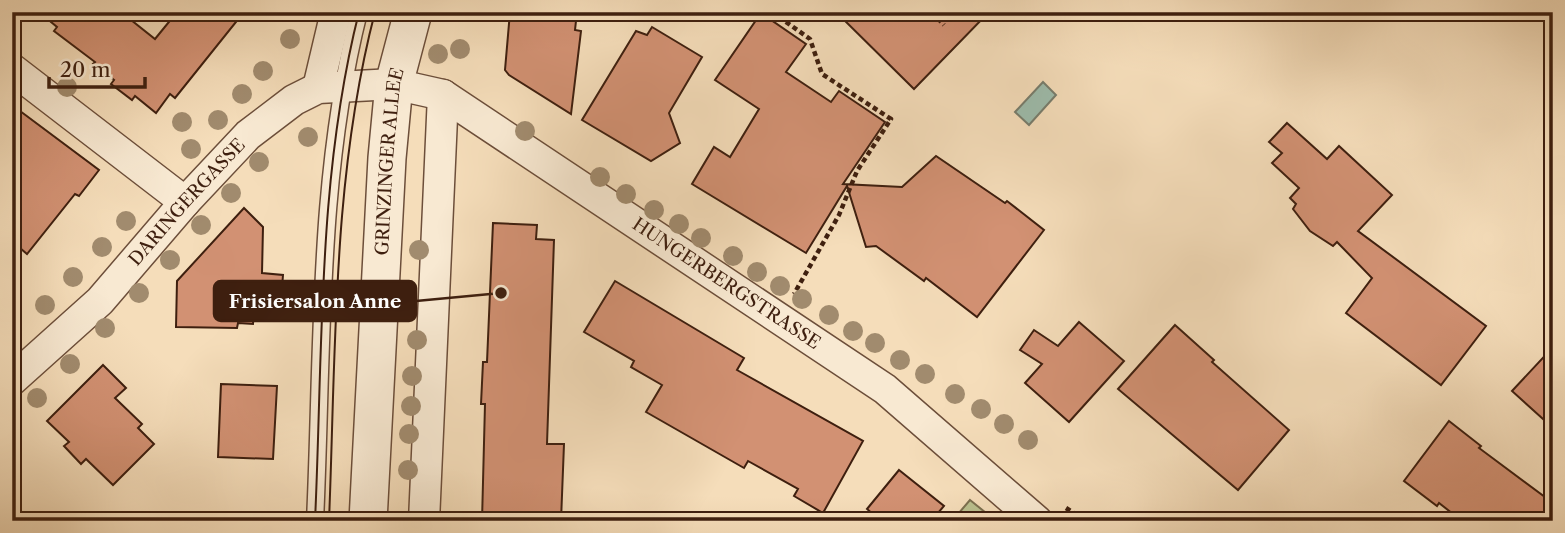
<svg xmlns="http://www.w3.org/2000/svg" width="1565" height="533" viewBox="0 0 1565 533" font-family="'Libre Caslon Text',serif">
<rect width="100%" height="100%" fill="#f5ddba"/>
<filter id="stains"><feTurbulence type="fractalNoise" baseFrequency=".00286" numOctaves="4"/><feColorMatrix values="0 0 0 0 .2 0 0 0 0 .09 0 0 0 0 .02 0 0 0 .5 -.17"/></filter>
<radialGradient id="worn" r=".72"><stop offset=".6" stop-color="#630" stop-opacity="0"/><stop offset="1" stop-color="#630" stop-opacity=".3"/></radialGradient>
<path fill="#bbc190" stroke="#7c7050" stroke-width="2" d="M970,500L996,521H952Z"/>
<path fill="#9dbcac" stroke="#777d6d" stroke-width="2" d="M1043,82L1056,95L1029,125L1015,112Z"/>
<g fill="#d29173" stroke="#3e1f0f" stroke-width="2">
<path d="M39,12H121L155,39L177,12H244L175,98L170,94L156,113L135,96L132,100L111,84L114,80L93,64L95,62L54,31L57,27Z"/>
<path d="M510,12H577L575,30L581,31L571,114L509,75L505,70Z"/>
<path d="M836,12H989L914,89Z"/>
<path d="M761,13L806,44L786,72L831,102L839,91L885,122L843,184L902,187L936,156L1005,203L1007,201L1044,230L977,317L926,278L924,281L876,246L866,247L847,186L806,253L692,184L714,147L730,157L759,109L715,80Z"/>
<path d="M652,27L702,57L669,113L680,143L651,161L582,120L636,31L647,35Z"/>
<path d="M12,105L99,170L79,196L75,194L27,254L12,241Z"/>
<path d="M1287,123L1327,159L1339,146L1392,195L1358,231L1486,326L1441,385L1346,313L1372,278L1337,242L1333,246L1310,231L1293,209L1296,204L1290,198L1299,188L1272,163L1282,153L1269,142Z"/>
<path d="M244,208L263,227L262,273L283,275L280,314L254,313L253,324L238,323L237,328L176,327L177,281Z"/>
<path d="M493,223L537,225L536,239L554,240L547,444H564L561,521H482L485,404H481L483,362H487Z"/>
<path d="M615,281L744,358L737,370L863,441L823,513L794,496L798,489L748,461L744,468L646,412L662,385L631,367L634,361L584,332Z"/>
<path d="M1079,322L1124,361L1069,422L1025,383L1042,364L1020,350L1034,330L1058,346Z"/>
<path d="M1175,325L1214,360L1212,362L1289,430L1238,490L1118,389Z"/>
<path d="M1553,347V428L1512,391Z"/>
<path d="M103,365L126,388L115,398L142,424L138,428L154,444L113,485L86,459L81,464L64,446L69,442L47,421Z"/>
<path d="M221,384L277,386L273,459L218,457Z"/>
<path d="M1449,421L1481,446L1479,448L1553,503V521H1462L1439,503L1437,506L1404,481Z"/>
<path d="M899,470L944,506L931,521H881L867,509Z"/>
</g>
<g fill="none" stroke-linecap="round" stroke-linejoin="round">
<defs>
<path id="service" d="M315,521C323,351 317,178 359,12"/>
<g id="minor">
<path d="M12,69L185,202"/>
<path d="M318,88L336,12"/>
<path id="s1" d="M12,380L100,301L185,202L248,135L294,100L318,88L394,84L443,95L885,389L1037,521"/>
<path d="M424,521L443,95"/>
</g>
<g id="tertiary">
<path id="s2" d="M368,521L387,158L394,84L413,12"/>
</g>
</defs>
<use href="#service" stroke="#6c4e3a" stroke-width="19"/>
<use href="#minor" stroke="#6c4e3a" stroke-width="33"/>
<use href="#tertiary" stroke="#6c4e3a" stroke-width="40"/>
<g stroke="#3e1f0f" stroke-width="4.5" stroke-dasharray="5 3.5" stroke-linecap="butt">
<path d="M772,12L810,39L822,74L891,119L857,171L839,215L794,294"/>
<path d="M932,12L944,25"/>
<path d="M1066,508L1086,521"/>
</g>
<use href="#service" stroke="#f8e9d2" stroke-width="16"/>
<use href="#minor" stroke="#f8e9d2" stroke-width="30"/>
<use href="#tertiary" stroke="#f8e9d2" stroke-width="37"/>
<g stroke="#3e1f0f" stroke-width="2">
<path d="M315,521C323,351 317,178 359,12"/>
<path d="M329,521C336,351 332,177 375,12"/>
</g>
</g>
<g fill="#a18b6e">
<circle cx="290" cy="39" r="10"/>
<circle cx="460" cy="49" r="10"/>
<circle cx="438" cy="54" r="10"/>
<circle cx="263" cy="71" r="10"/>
<circle cx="67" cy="87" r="10"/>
<circle cx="242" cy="94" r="10"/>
<circle cx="218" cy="120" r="10"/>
<circle cx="182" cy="122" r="10"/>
<circle cx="525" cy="131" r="10"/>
<circle cx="308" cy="137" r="10"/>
<circle cx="191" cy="149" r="10"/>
<circle cx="259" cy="162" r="10"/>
<circle cx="600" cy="177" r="10"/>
<circle cx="231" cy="193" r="10"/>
<circle cx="626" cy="194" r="10"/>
<circle cx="654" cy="210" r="10"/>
<circle cx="126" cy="221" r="10"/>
<circle cx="679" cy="224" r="10"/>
<circle cx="201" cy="225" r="10"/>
<circle cx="701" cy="238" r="10"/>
<circle cx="102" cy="247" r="10"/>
<circle cx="419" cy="250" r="10"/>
<circle cx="733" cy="256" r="10"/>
<circle cx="170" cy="260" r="10"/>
<circle cx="757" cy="272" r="10"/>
<circle cx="73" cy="277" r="10"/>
<circle cx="780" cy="286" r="10"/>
<circle cx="139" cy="293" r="10"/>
<circle cx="802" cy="299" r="10"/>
<circle cx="45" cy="305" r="10"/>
<circle cx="829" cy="315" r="10"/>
<circle cx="105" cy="328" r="10"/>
<circle cx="853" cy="331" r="10"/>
<circle cx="417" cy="340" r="10"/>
<circle cx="875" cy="343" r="10"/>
<circle cx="900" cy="360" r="10"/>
<circle cx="70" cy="364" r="10"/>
<circle cx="925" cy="374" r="10"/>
<circle cx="412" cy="376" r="10"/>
<circle cx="955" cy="394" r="10"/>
<circle cx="37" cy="398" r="10"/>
<circle cx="411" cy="406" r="10"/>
<circle cx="981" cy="409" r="10"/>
<circle cx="1004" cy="424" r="10"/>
<circle cx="409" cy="434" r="10"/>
<circle cx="1028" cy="440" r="10"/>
<circle cx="408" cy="470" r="10"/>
</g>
<g text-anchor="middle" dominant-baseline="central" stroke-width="5" stroke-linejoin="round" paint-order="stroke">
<g font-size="18" fill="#3e1f0f" stroke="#f8e9d2">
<text stroke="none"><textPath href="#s2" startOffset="360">GRINZINGER ALLEE</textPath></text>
<text stroke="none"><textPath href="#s1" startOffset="250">DARINGERGASSE</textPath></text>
<text stroke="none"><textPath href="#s1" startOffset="892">HUNGERBERGSTRASSE</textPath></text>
</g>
</g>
<path fill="none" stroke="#3e1f0f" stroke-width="2.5" d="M501 293L416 301"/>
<circle fill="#3e1f0f" stroke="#f8e9d2" stroke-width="2.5" cx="501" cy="293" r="7"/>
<rect fill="#3e1f0f" stroke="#3e1f0f" stroke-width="2.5" x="214" y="281" width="202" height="40" rx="7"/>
<g font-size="19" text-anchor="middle" font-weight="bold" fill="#fff">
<text x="315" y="308">Frisiersalon Anne</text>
</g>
<rect width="1565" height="533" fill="none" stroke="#f5ddba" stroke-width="42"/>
<rect x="14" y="14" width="1537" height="505" fill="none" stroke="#3e1f0f" stroke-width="3.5"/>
<rect x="21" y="21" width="1523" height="491" fill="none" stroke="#3e1f0f" stroke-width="2"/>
<path d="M49 77v10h96v-10" fill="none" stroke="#3e1f0f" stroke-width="3.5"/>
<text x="60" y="77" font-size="21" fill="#3e1f0f" stroke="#f8e9d2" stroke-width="5" paint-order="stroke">20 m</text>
<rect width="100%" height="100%" filter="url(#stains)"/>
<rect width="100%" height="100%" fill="url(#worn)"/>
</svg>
